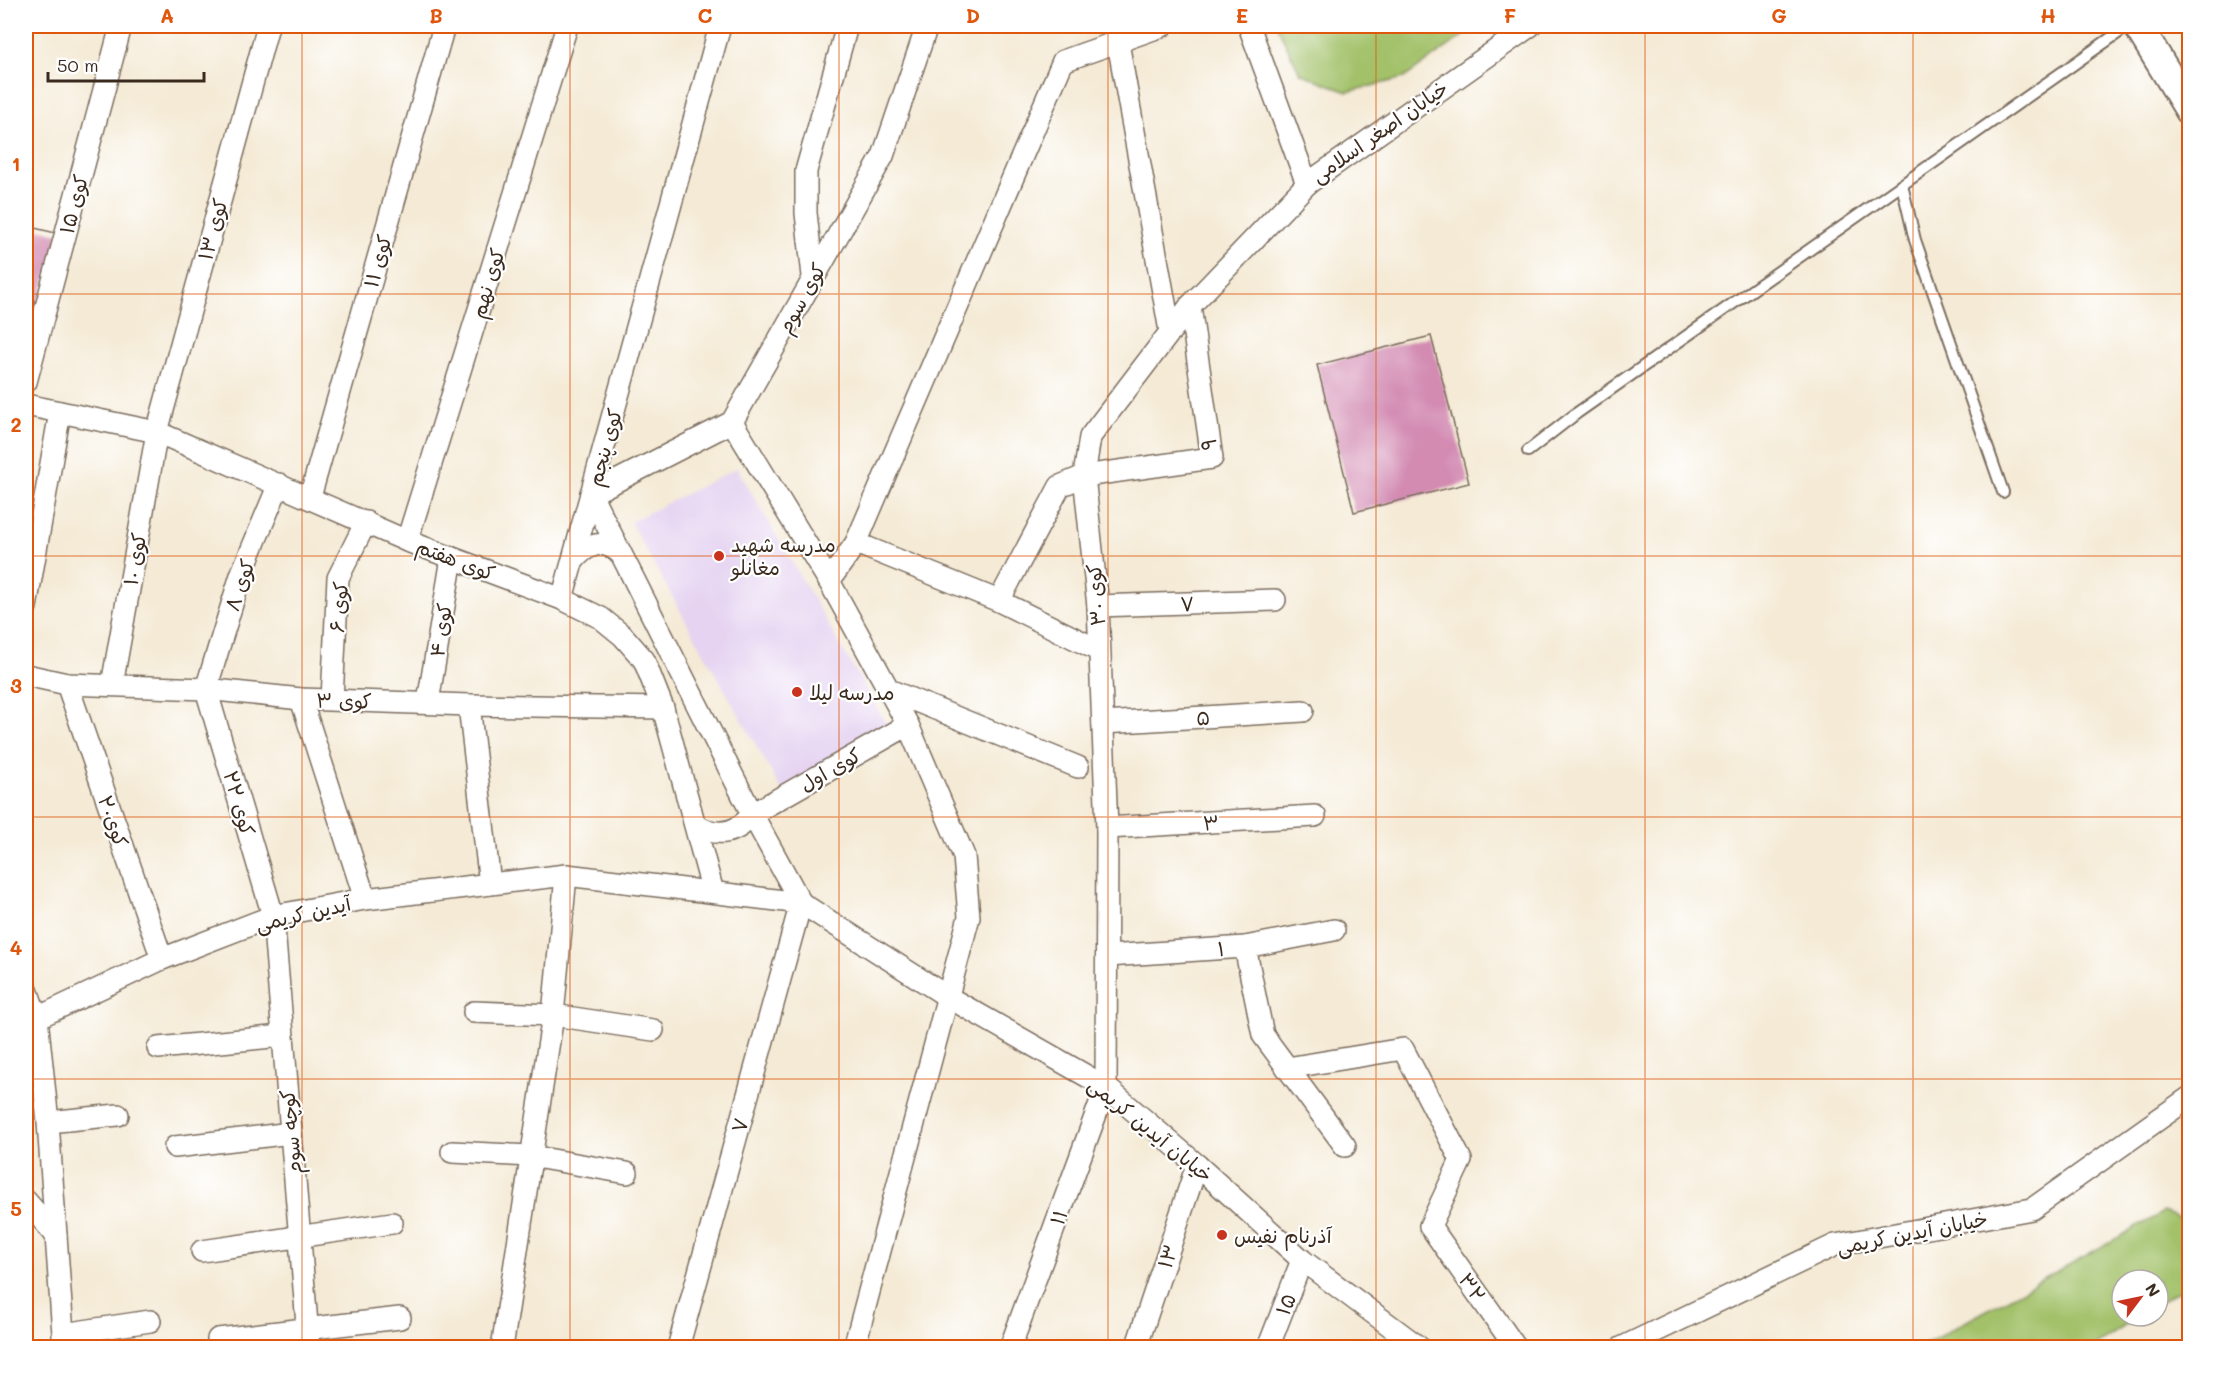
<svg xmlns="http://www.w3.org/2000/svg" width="2215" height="1373" viewBox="0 0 2215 1373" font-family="Mali,'Playpen Sans Arabic',sans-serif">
<rect width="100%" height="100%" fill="#fff"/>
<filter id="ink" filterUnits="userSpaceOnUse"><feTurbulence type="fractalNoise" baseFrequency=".0167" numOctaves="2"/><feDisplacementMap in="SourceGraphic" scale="12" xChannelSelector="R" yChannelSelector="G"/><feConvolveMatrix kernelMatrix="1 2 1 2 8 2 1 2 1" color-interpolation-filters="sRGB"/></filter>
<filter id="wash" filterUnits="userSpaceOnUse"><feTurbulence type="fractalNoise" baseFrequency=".008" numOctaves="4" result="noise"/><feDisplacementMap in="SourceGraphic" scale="24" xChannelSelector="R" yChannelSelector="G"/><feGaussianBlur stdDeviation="1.35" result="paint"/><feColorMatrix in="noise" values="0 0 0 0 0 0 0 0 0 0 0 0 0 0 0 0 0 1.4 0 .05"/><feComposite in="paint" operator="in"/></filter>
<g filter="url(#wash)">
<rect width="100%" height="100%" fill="#f4ead5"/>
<path fill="#e5d3f1" d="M737,468L890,730L782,791L630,522Z"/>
<g fill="#a2c169" stroke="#6e7644" stroke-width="1.5">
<path d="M1277,26H1477L1404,78L1347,92L1300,73Z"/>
<path d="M2164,1212L2189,1222V1283L2158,1304V1280H2122V1316H2140L2093,1347H1920Z"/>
</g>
<g id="blocks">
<g fill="#d38bb2">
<path d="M26,226L60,234L31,325L26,323Z"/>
<path d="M1431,336L1469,483L1354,512L1317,365Z"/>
</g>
</g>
</g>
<g filter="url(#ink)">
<use href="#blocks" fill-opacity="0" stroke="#7c6d5e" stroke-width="1.5"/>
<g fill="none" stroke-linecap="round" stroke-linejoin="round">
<defs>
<g id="lane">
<path d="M1902,185L1915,240L2003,492"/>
<path d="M1528,451L1577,413L2128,26"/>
</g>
<g id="street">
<path d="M1115,26L1170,331"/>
<path d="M1249,26L1307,184L1530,26"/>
<path d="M813,276L806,213V171L847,26"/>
<path d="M26,382L121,26"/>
<path d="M26,405L157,432L407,541L562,599L601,618L623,636L644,660L663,708L713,892"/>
<path d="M732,422L829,581L908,725L964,856L969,917L854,1348"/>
<path d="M591,494L732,422L883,156L927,26"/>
<path d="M591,494L752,814L801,903"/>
<path d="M310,497L444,26"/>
<path d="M407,541L567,26"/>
<path d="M856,543L1063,61L1162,26"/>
<path d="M573,561C587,544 603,538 620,553"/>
<path d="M829,581L856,543L999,601L1098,650"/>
<path d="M562,599L720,26"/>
<path d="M999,601L1060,486L1084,476L1212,458L1190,306"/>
<path d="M1098,606L1275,600"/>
<path d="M26,607L60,412"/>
<path d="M26,675L67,684L206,689L301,699L469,705L663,708"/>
<path d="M67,684L162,959"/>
<path d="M112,685L157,432L268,26"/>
<path d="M206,689L273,916L309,1348"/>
<path d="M206,689L241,575L279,484"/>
<path d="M889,690L1078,767"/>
<path d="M301,699L365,899"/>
<path d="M332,699L338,578L366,522"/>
<path d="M428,702L452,558"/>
<path d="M469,705L490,884"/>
<path d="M1103,723L1303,711"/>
<path d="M696,826C718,837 738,834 752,814L908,725"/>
<path d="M1107,828L1315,816"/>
<path d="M1245,947L1263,1035L1345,1146"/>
<path d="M1107,956L1245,947L1334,930"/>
<path d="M26,987L37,1018L48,1122L64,1348"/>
<path d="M474,1012L553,1015L653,1030"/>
<path d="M26,1027L37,1018L162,959L273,916L365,899L566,875L801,903L948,997L1106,1087L1197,1165L1302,1260L1420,1348"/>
<path d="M158,1048L282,1036"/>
<path d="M1287,1068L1403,1049L1461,1160L1430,1226L1516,1348"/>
<path d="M48,1122L118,1115"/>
<path d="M175,1147L291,1133"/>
<path d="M452,1152L530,1156L627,1173"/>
<path d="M26,1201L56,1235"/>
<path d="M202,1251L392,1223"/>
<path d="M63,1334L150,1321"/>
<path d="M218,1339L400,1318"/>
<path d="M502,1348L553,1015L566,875"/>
<path d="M678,1348L801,903"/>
<path d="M1010,1348L1106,1087L1107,828L1098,606L1084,476L1090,437L1190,306L1307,184"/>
<path d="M1136,1348L1197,1165"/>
<path d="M1268,1348L1302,1260"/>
<path d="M1621,1348L1835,1245L2032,1209L2190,1097"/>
</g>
<path id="secondary" d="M2138,26L2190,111"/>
</defs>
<use href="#lane" stroke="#7c6d5e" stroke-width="14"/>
<use href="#street" stroke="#7c6d5e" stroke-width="24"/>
<use href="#secondary" stroke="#7c6d5e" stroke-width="32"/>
<use href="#lane" stroke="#fff" stroke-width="10"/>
<use href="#street" stroke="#fff" stroke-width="21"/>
<use href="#secondary" stroke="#fff" stroke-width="28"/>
</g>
</g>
<path fill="none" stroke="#df570d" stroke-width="1.5" stroke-opacity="0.55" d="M302,26V1348M570,26V1348M839,26V1348M1108,26V1348M1376,26V1348M1645,26V1348M1913,26V1348M26,294H2190M26,556H2190M26,817H2190M26,1079H2190"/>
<g fill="#c8321e" stroke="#fff" stroke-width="2">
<circle cx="719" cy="556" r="6"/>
<circle cx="797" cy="692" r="6"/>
<circle cx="1222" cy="1235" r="6"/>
</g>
<g text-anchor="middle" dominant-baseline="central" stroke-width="4.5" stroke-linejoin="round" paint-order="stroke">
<g font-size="20" fill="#3b2a1e" stroke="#fff">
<text transform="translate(1379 131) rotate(-35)">خیابان اصغر اسلامی</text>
<text transform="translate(73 204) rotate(-75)">کوی ۱۵</text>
<text transform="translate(212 229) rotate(-75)">کوی ۱۳</text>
<text transform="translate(377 261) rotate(-74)">کوی ۱۱</text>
<text transform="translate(487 283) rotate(-73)">کوی نهم</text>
<text transform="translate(801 298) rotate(-61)">کوی سوم</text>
<text transform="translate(1208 444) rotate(-91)">۹</text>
<text transform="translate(604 447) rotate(-74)">کوی پنجم</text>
<text transform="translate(134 559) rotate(-80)">کوی ۱۰</text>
<text transform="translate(456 559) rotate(21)">کوی هفتم</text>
<text transform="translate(239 585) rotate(-71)">کوی ۸</text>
<text transform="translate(1095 595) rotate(-94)">کوی ۳۰</text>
<text transform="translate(1187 603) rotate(-2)">۷</text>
<text transform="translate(338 607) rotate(-85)">کوی ۶</text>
<text transform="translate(440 630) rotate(-81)">کوی ۴</text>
<text transform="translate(344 700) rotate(1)">کوی ۳</text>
<text transform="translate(1203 717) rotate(-3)">۵</text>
<text transform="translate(830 769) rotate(-30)">کوی اول</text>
<text transform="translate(240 803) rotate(74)">کوی ۲۲</text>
<text transform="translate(114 821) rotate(71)">کوی۲۰</text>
<text transform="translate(1211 822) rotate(-3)">۳</text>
<text transform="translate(303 913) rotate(-13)">آیدین کریمی</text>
<text transform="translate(1221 948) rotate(-4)">۱</text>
<text transform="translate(739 1125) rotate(-75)">۷</text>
<text transform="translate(1151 1129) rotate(39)">خیابان آیدین کریمی</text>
<text transform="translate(290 1132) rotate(-95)">کوچه سوم</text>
<text transform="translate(1058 1217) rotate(-70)">۱۱</text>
<text transform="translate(1912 1232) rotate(-11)">خیابان آیدین کریمی</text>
<text transform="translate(1167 1256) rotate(-71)">۱۳</text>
<text transform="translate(1473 1287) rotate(55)">۳۲</text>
<text transform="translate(1285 1304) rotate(-68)">۱۵</text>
</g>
<g font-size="20" fill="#3b2a1e" stroke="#fff" text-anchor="start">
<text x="731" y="544">مدرسه شهید<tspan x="731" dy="23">مغانلو</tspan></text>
<text x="809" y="692">مدرسه لیلا</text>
<text x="1234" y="1235">آذرنام نفیس</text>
</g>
</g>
<rect width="2215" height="1373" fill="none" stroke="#fff" stroke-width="66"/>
<g transform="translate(2140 1298) rotate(58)"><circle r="28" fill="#ffffff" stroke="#b1aaa5" stroke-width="1.5"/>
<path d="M0-4.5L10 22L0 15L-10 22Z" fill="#c8321e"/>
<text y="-9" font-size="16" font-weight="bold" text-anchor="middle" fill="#3b2a1e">N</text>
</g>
<path d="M48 72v9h156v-9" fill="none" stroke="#3b2a1e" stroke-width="3"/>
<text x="57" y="72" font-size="18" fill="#3b2a1e" stroke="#ffffff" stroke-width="4.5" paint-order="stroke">50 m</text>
<rect x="33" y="33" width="2149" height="1307" fill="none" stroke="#df570d" stroke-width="2"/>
<g font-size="20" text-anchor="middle" font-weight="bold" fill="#df570d">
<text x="167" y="23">A</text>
<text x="436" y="23">B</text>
<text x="705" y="23">C</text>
<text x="973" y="23">D</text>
<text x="1242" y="23">E</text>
<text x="1510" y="23">F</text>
<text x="1779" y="23">G</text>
<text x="2048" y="23">H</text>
<text x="16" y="171">1</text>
<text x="16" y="432">2</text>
<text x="16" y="693">3</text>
<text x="16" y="955">4</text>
<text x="16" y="1216">5</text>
</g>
</svg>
